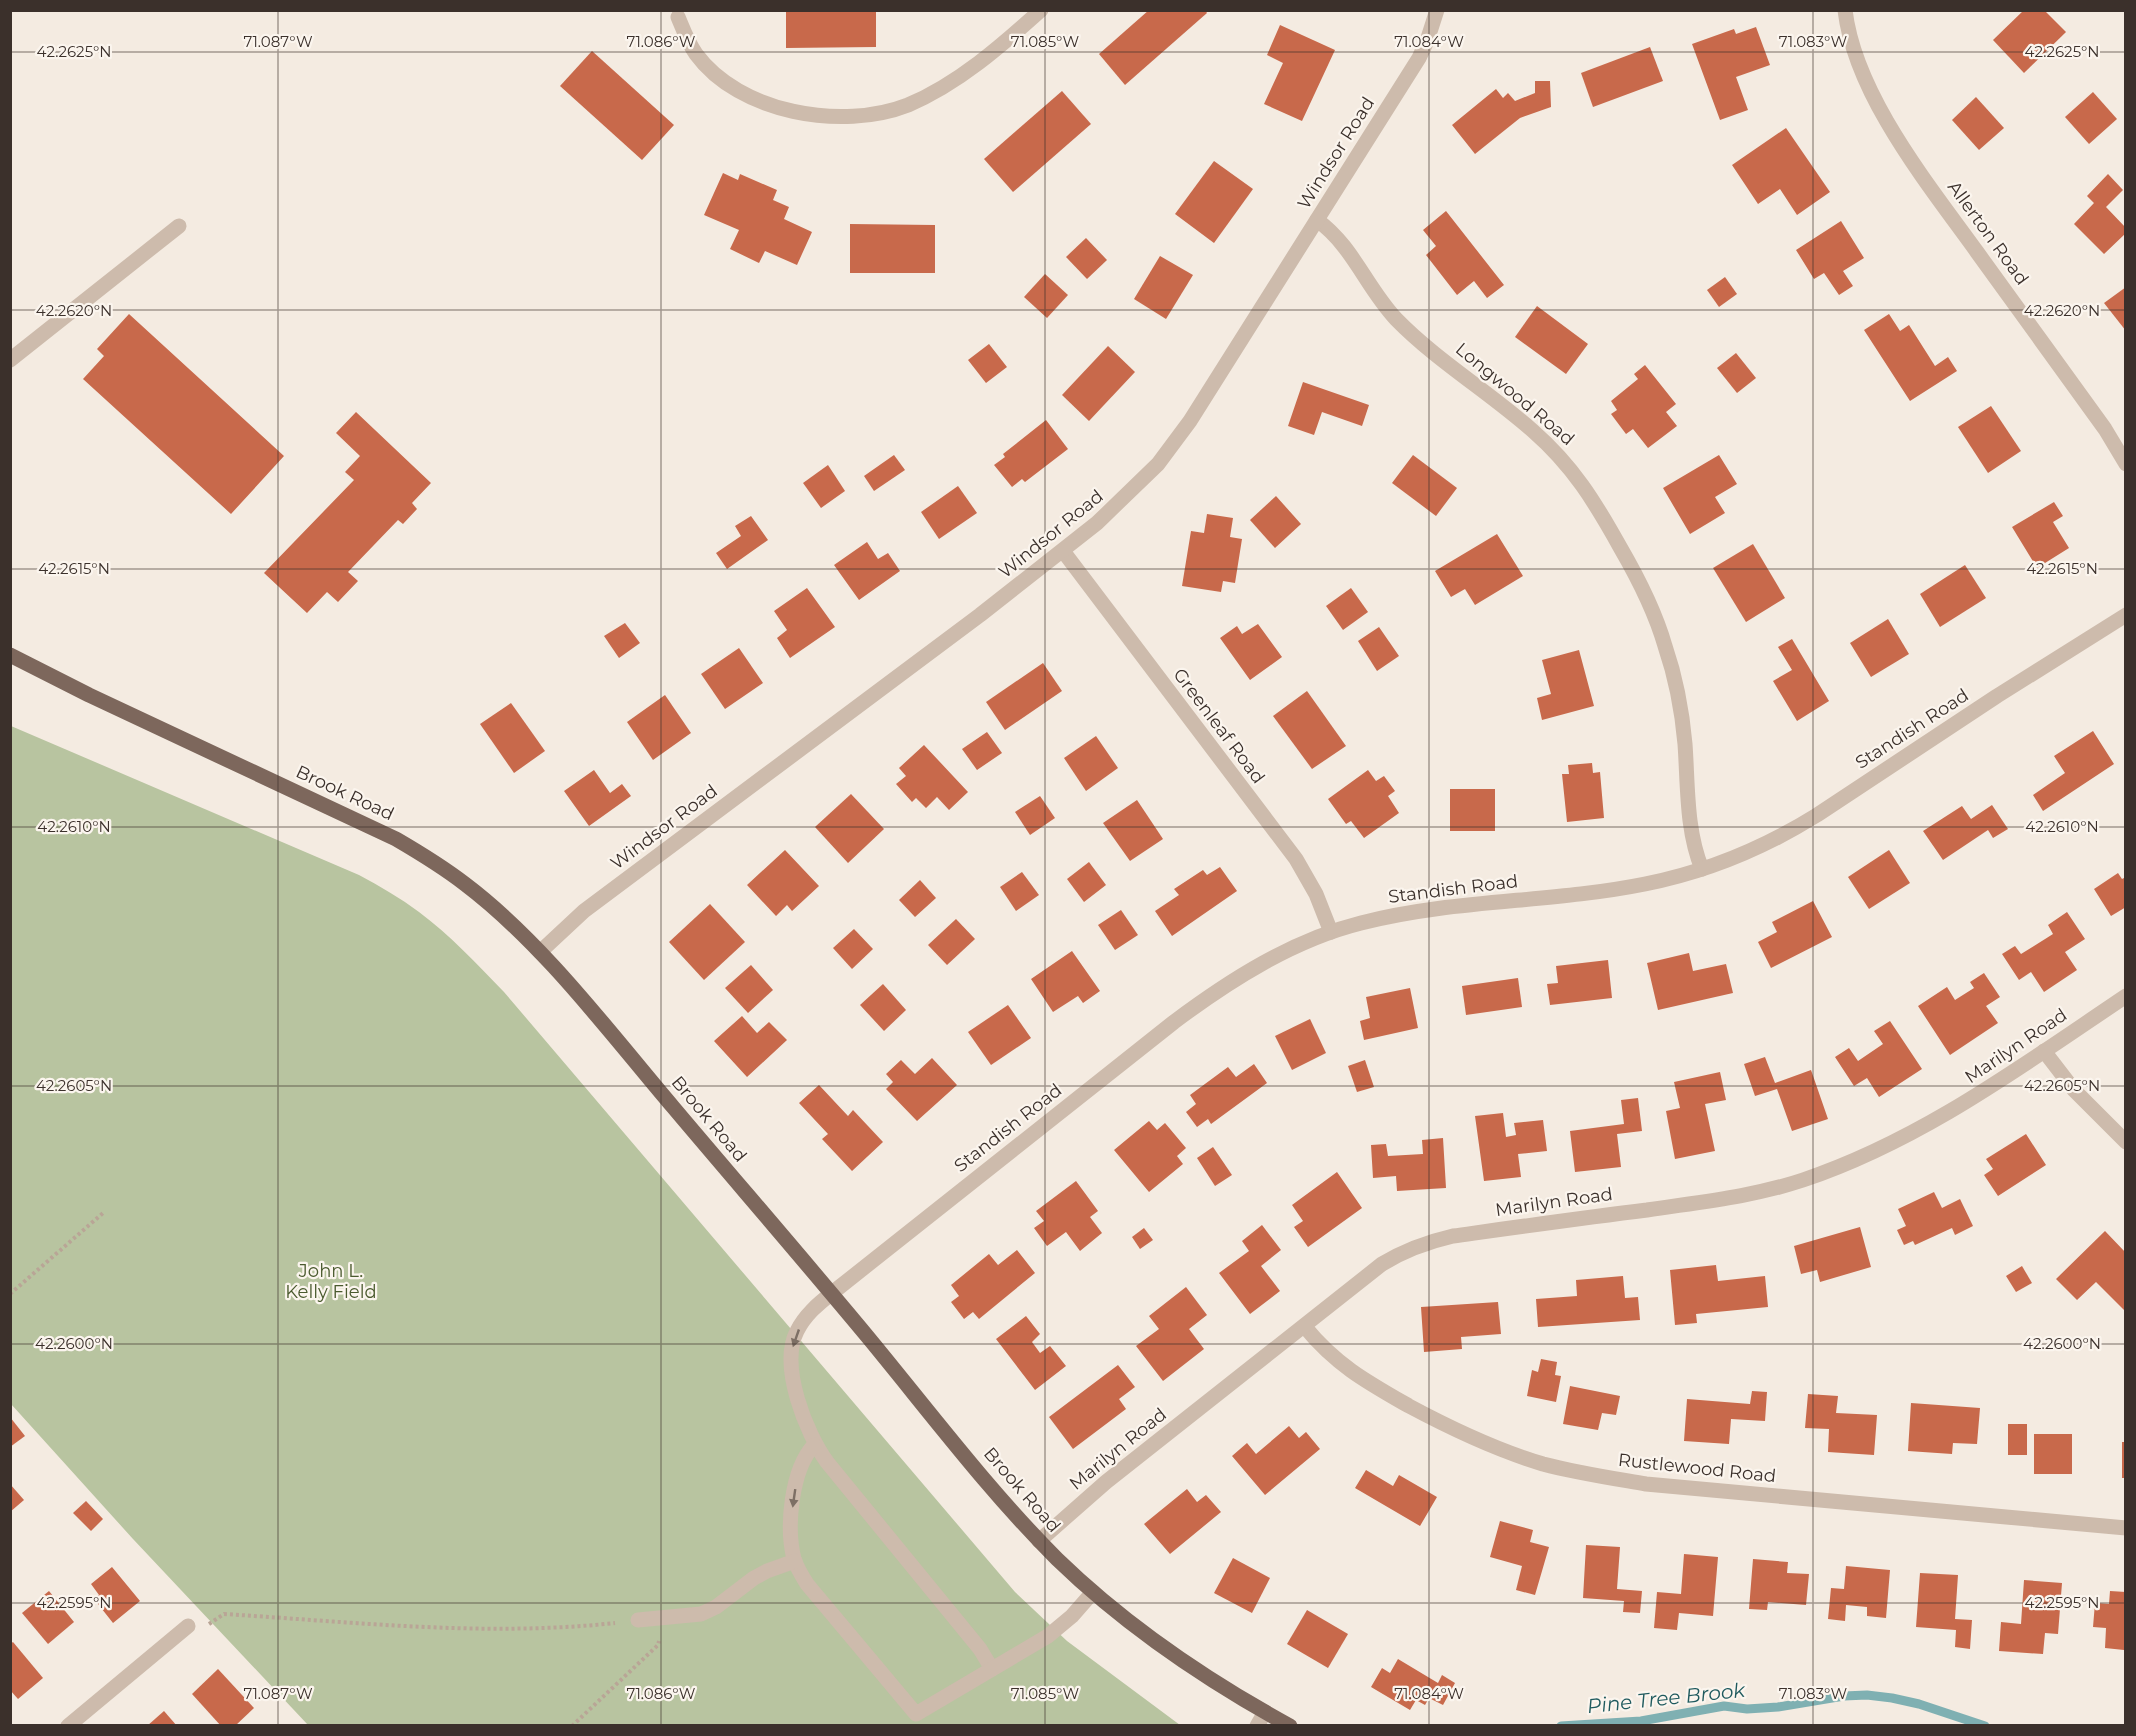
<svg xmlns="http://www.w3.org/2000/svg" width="2136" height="1736" viewBox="0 0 2136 1736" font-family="Montserrat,sans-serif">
<rect width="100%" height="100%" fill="#f4ebe1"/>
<path fill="#b8c4a0" d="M11,726L359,875C380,886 400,898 419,912C450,935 477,964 504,992L1015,1592L1067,1641L1180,1725H308L133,1539L11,1404Z"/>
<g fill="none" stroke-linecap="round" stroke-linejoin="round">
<path stroke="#7fb0b2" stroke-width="9" d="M1561,1726L1641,1721L1724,1706L1747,1709L1778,1707L1844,1696L1867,1695L1892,1698L1919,1704L1985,1726"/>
</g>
<g fill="#c8694b">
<path d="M786,10H876V47L786,48Z"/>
<path d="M1149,10H1205L1207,13L1125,85L1099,54Z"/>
<path d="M2024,10H2044L2066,32L2024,73L1993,40Z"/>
<path d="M1280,25L1335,50L1302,121L1264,104L1283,63L1267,55Z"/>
<path d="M1756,27L1770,65L1736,77L1748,110L1720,120L1692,44L1734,29L1736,34Z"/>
<path d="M1650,47L1663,81L1593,107L1581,73Z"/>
<path d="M592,51L674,125L642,160L560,86Z"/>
<path d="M1535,81H1550L1551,107L1520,118L1475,154L1452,125L1496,89L1503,98L1508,93L1515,101L1535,93Z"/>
<path d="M1062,91L1091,124L1013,192L984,159Z"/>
<path d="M2093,92L2117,119L2089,144L2065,117Z"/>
<path d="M1976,97L2004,128L1979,150L1952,120Z"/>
<path d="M1786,128L1830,192L1797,215L1780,189L1758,204L1732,165Z"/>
<path d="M1214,161L1253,189L1214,243L1175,214Z"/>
<path d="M723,173L738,180L740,174L777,190L773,200L789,207L784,219L812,232L797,265L765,251L759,263L730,249L739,230L704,215Z"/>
<path d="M2108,174L2123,190L2106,207L2126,228V233L2104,254L2074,224L2094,203L2087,196Z"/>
<path d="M1446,211L1504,285L1487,298L1474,281L1457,295L1426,255L1436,246L1423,230Z"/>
<path d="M1841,221L1864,258L1843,271L1853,286L1839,295L1824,273L1814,279L1796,250Z"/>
<path d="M850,224L935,225V273H850Z"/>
<path d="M1086,238L1107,260L1087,279L1066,257Z"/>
<path d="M1160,256L1193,275L1166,319L1134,299Z"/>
<path d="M1045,274L1068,295L1047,318L1024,297Z"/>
<path d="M1725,277L1737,294L1719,307L1707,290Z"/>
<path d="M2126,287V331L2104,303Z"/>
<path d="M1537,306L1588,344L1566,374L1515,337Z"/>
<path d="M129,314L284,456L231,514L83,379L104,356L97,349Z"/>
<path d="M1889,314L1900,331L1909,325L1935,366L1948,357L1957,371L1910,401L1864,330Z"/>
<path d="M989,344L1007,367L986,383L968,360Z"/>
<path d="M1108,346L1135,372L1089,421L1062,395Z"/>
<path d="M1736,353L1756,378L1737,393L1717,368Z"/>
<path d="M1645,365L1676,404L1666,412L1677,426L1648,448L1633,429L1626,434L1611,414L1617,410L1611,401L1638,379L1634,374Z"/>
<path d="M1303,382L1369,405L1362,426L1322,412L1314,435L1288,426Z"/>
<path d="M1991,406L2021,451L1988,473L1958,427Z"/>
<path d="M356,412L431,483L412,503L417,509L403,524L398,520L348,572L358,581L338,602L327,592L307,613L264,573L354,480L345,472L360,456L336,433Z"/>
<path d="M1046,420L1068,449L1025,482L1022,479L1012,487L994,465L1005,457L1003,454Z"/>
<path d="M894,455L905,470L874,491L864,476Z"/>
<path d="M1413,455L1457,488L1436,516L1392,483Z"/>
<path d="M1719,455L1737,484L1715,497L1725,513L1690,534L1663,488Z"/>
<path d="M828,465L845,491L821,508L803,483Z"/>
<path d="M958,486L977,513L939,539L921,512Z"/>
<path d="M1276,496L1301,524L1275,548L1250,520Z"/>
<path d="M2054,502L2063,516L2053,522L2069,548L2037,568L2012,527Z"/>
<path d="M1207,514L1233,518L1230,537L1242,539L1235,583L1223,581L1221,592L1182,586L1191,531L1204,533Z"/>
<path d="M751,516L768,540L727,569L716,553L741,536L735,526Z"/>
<path d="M1497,534L1523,576L1475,605L1465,589L1451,597L1435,571Z"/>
<path d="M867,542L878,559L888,553L900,571L859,600L834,565Z"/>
<path d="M1753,544L1785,598L1746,622L1713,568Z"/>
<path d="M1965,565L1986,598L1940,627L1920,594Z"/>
<path d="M807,588L835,627L790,658L777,638L787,630L774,611Z"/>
<path d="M1351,588L1368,612L1343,630L1326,606Z"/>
<path d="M1888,619L1909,654L1871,677L1850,643Z"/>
<path d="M625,623L640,643L619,658L604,636Z"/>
<path d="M1258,624L1282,657L1250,680L1220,638L1237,626L1242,634Z"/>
<path d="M1379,627L1399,656L1377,671L1358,641Z"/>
<path d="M1792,639L1829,701L1797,721L1773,681L1792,670L1778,647Z"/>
<path d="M739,648L763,683L725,709L701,674Z"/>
<path d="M1579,650L1594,706L1542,720L1537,698L1551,694L1542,660Z"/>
<path d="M1043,663L1062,691L1005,730L986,702Z"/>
<path d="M1307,691L1346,746L1312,769L1273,716Z"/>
<path d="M665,695L691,733L653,760L627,722Z"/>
<path d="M511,703L545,751L514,773L480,724Z"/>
<path d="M2093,731L2114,764L2043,811L2033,795L2065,773L2054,756Z"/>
<path d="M987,732L1002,753L977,770L962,749Z"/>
<path d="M1096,736L1118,768L1086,791L1064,758Z"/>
<path d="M924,745L968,792L949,810L937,797L926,808L916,798L912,802L896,784L906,776L899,768Z"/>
<path d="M1592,763L1593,773L1600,772L1604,818L1567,822L1562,774H1569L1568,765Z"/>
<path d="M594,770L610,793L622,784L631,796L589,826L564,791Z"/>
<path d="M1368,770L1376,781L1384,776L1395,791L1388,796L1399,813L1364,838L1351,821L1346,824L1328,799Z"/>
<rect x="1450" y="789" width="45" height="42"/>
<path d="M851,794L884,829L848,863L815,827Z"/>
<path d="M1040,796L1055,818L1030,835L1015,812Z"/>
<path d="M1137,800L1163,839L1130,861L1103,823Z"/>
<path d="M1992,805L2008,829L1993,838L1988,830L1943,860L1923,831L1962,806L1971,819Z"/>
<path d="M785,850L819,886L792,911L787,905L776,916L747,885Z"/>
<path d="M1889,850L1910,883L1869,909L1848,877Z"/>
<path d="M1089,862L1106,885L1084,902L1067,879Z"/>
<path d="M1220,867L1237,891L1172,936L1155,911L1179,895L1174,889L1203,870L1207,875Z"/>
<path d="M1022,872L1039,895L1016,911L1000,887Z"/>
<path d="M2118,873L2122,879L2126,877V907L2111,916L2094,889Z"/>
<path d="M920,880L936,898L915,917L899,900Z"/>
<path d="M1813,901L1832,937L1771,968L1758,942L1777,932L1772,922Z"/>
<path d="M710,904L745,942L704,980L669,942Z"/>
<path d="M1121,910L1138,935L1115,950L1098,925Z"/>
<path d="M2067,912L2085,939L2065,952L2077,970L2044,992L2031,972L2019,980L2002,954L2015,946L2021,954L2053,934L2048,925Z"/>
<path d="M956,919L975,939L947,965L928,945Z"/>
<path d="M854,929L873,949L852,969L833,948Z"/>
<path d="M1072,951L1100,991L1083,1003L1078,996L1053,1012L1031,979Z"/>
<path d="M1689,953L1693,971L1726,964L1733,993L1658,1010L1647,963Z"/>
<path d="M1608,960L1612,998L1550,1005L1547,984L1558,983L1556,966Z"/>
<path d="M751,965L773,990L748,1013L725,988Z"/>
<path d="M1984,973L2000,997L1986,1006L1998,1023L1950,1055L1918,1006L1947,987L1955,1000L1974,988L1970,982Z"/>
<path d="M1518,978L1522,1007L1466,1015L1462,986Z"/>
<path d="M883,984L906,1010L884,1031L860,1005Z"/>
<path d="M1410,988L1418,1028L1364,1040L1360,1021L1370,1018L1366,997Z"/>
<path d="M1008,1005L1031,1038L991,1065L968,1032Z"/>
<path d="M742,1016L757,1033L769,1022L787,1040L747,1077L714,1041Z"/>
<path d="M1310,1019L1326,1053L1292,1070L1275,1036Z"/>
<path d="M1890,1021L1922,1069L1879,1097L1867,1078L1854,1086L1835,1057L1849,1048L1858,1061L1883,1044L1874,1031Z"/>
<path d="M1765,1057L1775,1083L1811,1070L1828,1119L1792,1131L1777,1089L1755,1096L1744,1064Z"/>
<path d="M932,1058L957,1085L917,1121L886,1089L893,1082L886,1074L901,1060L915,1074Z"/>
<path d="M1365,1060L1374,1087L1357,1092L1348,1066Z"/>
<path d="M1254,1064L1267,1083L1211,1124L1208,1119L1197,1127L1186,1112L1196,1104L1190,1095L1228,1067L1236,1077Z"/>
<path d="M1720,1072L1726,1100L1705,1104L1715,1151L1675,1159L1666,1111L1680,1108L1674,1082Z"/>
<path d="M819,1085L848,1116L853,1110L883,1142L852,1171L822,1139L828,1134L799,1103Z"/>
<path d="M1638,1098L1642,1131L1617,1134L1621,1167L1575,1172L1570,1131L1624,1124L1621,1100Z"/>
<path d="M1503,1113L1506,1137L1516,1135L1514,1123L1543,1120L1547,1151L1518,1154L1521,1177L1484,1181L1475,1116Z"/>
<path d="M1149,1121L1157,1130L1165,1123L1186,1148L1177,1156L1183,1164L1149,1192L1114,1150Z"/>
<path d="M2026,1134L2046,1165L1998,1196L1984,1175L1993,1169L1986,1159Z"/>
<path d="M1443,1138L1446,1188L1397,1191L1396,1176L1373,1178L1371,1145L1386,1144L1388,1156L1423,1154L1422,1140Z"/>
<path d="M1213,1147L1232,1175L1215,1186L1197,1158Z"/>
<path d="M1337,1172L1362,1208L1308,1247L1294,1227L1303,1221L1292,1205Z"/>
<path d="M1076,1181L1098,1211L1090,1217L1102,1233L1080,1251L1066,1232L1047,1246L1034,1228L1044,1221L1036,1211Z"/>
<path d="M1934,1192L1942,1208L1960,1199L1973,1226L1955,1235L1952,1228L1915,1245L1913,1241L1904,1245L1897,1230L1906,1226L1898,1209Z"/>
<path d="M1262,1225L1281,1250L1261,1266L1280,1291L1250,1314L1219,1273L1249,1251L1242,1241Z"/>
<path d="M1860,1227L1871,1267L1820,1282L1817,1270L1801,1274L1794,1246Z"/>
<path d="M1144,1228L1153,1240L1140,1249L1132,1237Z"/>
<path d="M2105,1231L2126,1253V1312L2096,1282L2077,1300L2056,1279Z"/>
<path d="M1017,1250L1035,1273L979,1319L973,1312L964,1319L951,1302L959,1296L951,1285L989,1254L998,1265Z"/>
<path d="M1716,1265L1718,1281L1765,1276L1768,1307L1696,1314L1697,1323L1675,1325L1670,1270Z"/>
<path d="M2022,1266L2032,1283L2016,1292L2006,1276Z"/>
<path d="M1623,1276L1625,1298L1638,1297L1640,1320L1538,1327L1536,1299L1577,1296L1576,1280Z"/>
<path d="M1186,1287L1207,1315L1189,1329L1204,1349L1163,1381L1136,1346L1159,1329L1149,1316Z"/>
<path d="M1498,1302L1501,1334L1461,1337L1462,1349L1424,1352L1421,1307Z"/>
<path d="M1026,1316L1040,1334L1032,1342L1040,1353L1050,1346L1066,1366L1035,1390L996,1339Z"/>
<path d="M1541,1359L1557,1362L1555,1375L1561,1376L1556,1402L1527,1396L1532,1370L1538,1372Z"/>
<path d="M1118,1365L1135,1387L1119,1399L1126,1409L1073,1449L1049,1417Z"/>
<path d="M1570,1386L1620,1396L1616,1415L1602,1413L1598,1430L1563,1424Z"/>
<path d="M1752,1391L1767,1392L1765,1421L1731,1419L1729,1444L1684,1441L1687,1399L1750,1404Z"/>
<path d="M1808,1394L1838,1396L1836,1413L1877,1415L1874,1455L1828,1452L1829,1429L1805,1428Z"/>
<path d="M1911,1403L1980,1408L1977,1444L1953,1443L1952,1454L1908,1451Z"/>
<path d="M10,1417L25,1436L10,1447Z"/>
<rect x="2008" y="1424" width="19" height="31"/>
<path d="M1289,1426L1299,1438L1306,1432L1320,1449L1265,1495L1232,1456L1247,1443L1256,1454Z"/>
<rect x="2034" y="1434" width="38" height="40"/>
<rect x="2122" y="1442" width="4" height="36"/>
<path d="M1366,1470L1393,1486L1399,1475L1437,1497L1420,1526L1355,1488Z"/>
<path d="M10,1484L24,1500L10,1512Z"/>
<path d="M1187,1489L1197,1502L1206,1495L1221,1512L1170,1554L1144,1524Z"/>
<path d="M86,1501L103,1519L91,1531L73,1513Z"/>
<path d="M1500,1521L1533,1530L1530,1542L1549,1547L1535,1595L1516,1590L1522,1566L1490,1557Z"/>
<path d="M1586,1545L1620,1547L1617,1589L1642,1591L1640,1613L1623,1612L1624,1601L1583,1598Z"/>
<path d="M1684,1554L1718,1557L1713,1616L1679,1613L1677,1630L1654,1628L1657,1592L1681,1594Z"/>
<path d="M1233,1558L1270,1578L1252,1613L1214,1593Z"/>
<path d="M1753,1559L1788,1562L1787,1573L1809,1574L1806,1605L1768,1602L1767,1610L1749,1609Z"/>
<path d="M1846,1566L1890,1570L1886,1618L1867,1616V1607L1846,1605L1845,1621L1828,1619L1831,1588L1844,1589Z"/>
<path d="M112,1567L140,1601L113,1623L94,1599L99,1595L91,1584Z"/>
<path d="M1920,1573L1958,1575L1955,1619L1972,1620L1970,1649L1955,1647L1956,1630L1916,1627Z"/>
<path d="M2024,1580L2062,1583L2058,1634L2045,1633L2043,1654L1999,1651L2001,1622L2021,1624Z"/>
<path d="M49,1591L74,1622L48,1644L22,1613Z"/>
<path d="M2110,1591L2126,1592L2124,1650L2105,1648L2106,1628L2093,1627L2095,1603L2109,1604Z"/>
<path d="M1307,1610L1348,1634L1328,1668L1287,1644Z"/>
<path d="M13,1642L43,1678L18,1699L10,1690V1644Z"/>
<path d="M1398,1659L1438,1683L1442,1675L1455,1683L1443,1705L1429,1698L1425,1705L1416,1700L1410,1710L1371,1687L1382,1668L1390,1673Z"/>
<path d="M218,1669L254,1708L235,1726H221L192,1694Z"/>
<path d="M164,1711L177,1726H147Z"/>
</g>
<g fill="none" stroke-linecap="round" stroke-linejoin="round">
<g stroke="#b9a596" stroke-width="4" stroke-dasharray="3 3" stroke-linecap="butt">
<path d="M10,1294L103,1213"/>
<path d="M209,1624L224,1614C354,1622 485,1637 615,1623"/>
<path d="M572,1726L658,1645L659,1641"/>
</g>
<g stroke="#cdbbac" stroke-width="15">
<path d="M10,360L179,226"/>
<path d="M832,1293C818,1304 805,1315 797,1331C779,1366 806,1433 827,1462L980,1649L992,1669"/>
<path d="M814,1445C791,1470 786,1527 794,1559C797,1568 802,1576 807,1584L916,1714L1048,1636L1072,1616L1093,1592"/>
<path d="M638,1620L701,1614L716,1607L754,1578L767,1571L795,1561"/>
</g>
<g stroke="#cdbbac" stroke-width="15">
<path d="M1845,10C1855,95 1928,184 1977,252C2020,311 2062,370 2105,429L2126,464"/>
<path d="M678,17C683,29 688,43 696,54C739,113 842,131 908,105C958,84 1001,46 1041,10"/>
<path d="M1317,220C1353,246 1366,287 1396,319C1437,361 1489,392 1533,431C1573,466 1595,502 1620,547C1638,578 1655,611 1665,646C1676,678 1682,710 1685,744C1688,786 1686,830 1702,869"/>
<path d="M1063,551L1296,859L1316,894L1331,932"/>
<path d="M540,952L584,911L980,615L1097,523L1158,464L1190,421L1419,58L1427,41L1437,10"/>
<path d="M2044,1051L2074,1090L2126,1142"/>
<path d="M832,1293L1174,1022C1230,980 1293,940 1361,923C1454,899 1551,903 1645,884C1706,872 1764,848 1817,815L1997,696L2126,615"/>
<path d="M1305,1327C1336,1365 1367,1382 1409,1406C1452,1429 1496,1450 1543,1464C1577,1473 1611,1478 1646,1484L2126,1528"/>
<path d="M1039,1541L1106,1482L1382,1264C1405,1250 1427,1242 1453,1236C1518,1227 1582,1218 1647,1210C1699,1202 1752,1197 1803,1180C1922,1140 2023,1065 2126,996"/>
<path d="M68,1726L188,1626"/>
<path d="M1257,1726L1265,1712"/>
</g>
<path stroke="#7d675c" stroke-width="15" d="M10,655L89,695L396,839C420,853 443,867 465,884C543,943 610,1033 673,1107C738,1184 803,1259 867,1336C929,1411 988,1490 1057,1559C1125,1625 1206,1680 1290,1726"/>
</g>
<defs><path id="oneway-solid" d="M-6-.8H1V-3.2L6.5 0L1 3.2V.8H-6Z" transform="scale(1.5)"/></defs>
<g fill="#7d6f65">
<use href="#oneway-solid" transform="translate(796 1338) rotate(109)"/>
<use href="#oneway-solid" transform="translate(794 1498) rotate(98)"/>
</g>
<path fill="none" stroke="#3b302b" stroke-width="1.5" stroke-opacity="0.45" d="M278,10V1726M661,10V1726M1045,10V1726M1429,10V1726M1813,10V1726M10,52H2126M10,310H2126M10,569H2126M10,827H2126M10,1086H2126M10,1344H2126M10,1603H2126"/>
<g text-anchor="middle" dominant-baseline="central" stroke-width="4.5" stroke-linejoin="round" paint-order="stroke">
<g font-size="18" fill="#3b302b" stroke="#fbf5ee">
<text transform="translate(1336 153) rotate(-58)">Windsor Road</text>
<text transform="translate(1988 233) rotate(54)">Allerton Road</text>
<text transform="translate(1515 394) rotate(40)">Longwood Road</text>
<text transform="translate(1051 534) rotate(-39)">Windsor Road</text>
<text transform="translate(1219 726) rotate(53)">Greenleaf Road</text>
<text transform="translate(1912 729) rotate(-33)">Standish Road</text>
<text transform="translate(345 793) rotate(25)">Brook Road</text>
<text transform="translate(664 827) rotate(-37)">Windsor Road</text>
<text transform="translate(1453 889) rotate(-7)">Standish Road</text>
<text transform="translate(2016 1046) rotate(-34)">Marilyn Road</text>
<text transform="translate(709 1119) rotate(50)">Brook Road</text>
<text transform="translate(1008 1128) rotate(-38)">Standish Road</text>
<text transform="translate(1554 1202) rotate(-8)">Marilyn Road</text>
<text transform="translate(1118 1449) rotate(-39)">Marilyn Road</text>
<text transform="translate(1697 1468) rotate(6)">Rustlewood Road</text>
<text transform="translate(1022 1490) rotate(49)">Brook Road</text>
</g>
<g font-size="18" fill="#4a5a2e" stroke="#fbf5ee">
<text x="331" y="1271">John L.<tspan x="331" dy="21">Kelly Field</tspan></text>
</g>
<g font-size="20" font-style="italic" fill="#1f5a5e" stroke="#fbf5ee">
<text transform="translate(1666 1698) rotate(-6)">Pine Tree Brook</text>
</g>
</g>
<g font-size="15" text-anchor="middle" fill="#3b302b" stroke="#fbf5ee" stroke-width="4.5" stroke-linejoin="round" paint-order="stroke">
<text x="278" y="47">71.087°W</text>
<text x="661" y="47">71.086°W</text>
<text x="1045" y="47">71.085°W</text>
<text x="1429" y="47">71.084°W</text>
<text x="1813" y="47">71.083°W</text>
<text x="74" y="57">42.2625°N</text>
<text x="2062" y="57">42.2625°N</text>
<text x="74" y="316">42.2620°N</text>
<text x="2062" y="316">42.2620°N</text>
<text x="74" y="574">42.2615°N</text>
<text x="2062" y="574">42.2615°N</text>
<text x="74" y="832">42.2610°N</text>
<text x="2062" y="832">42.2610°N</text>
<text x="74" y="1091">42.2605°N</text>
<text x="2062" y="1091">42.2605°N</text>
<text x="74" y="1349">42.2600°N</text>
<text x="2062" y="1349">42.2600°N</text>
<text x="74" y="1608">42.2595°N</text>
<text x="2062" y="1608">42.2595°N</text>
<text x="278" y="1699">71.087°W</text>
<text x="661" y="1699">71.086°W</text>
<text x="1045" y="1699">71.085°W</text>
<text x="1429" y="1699">71.084°W</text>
<text x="1813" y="1699">71.083°W</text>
</g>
<rect width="2136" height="1736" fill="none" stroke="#3b302b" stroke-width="24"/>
</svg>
